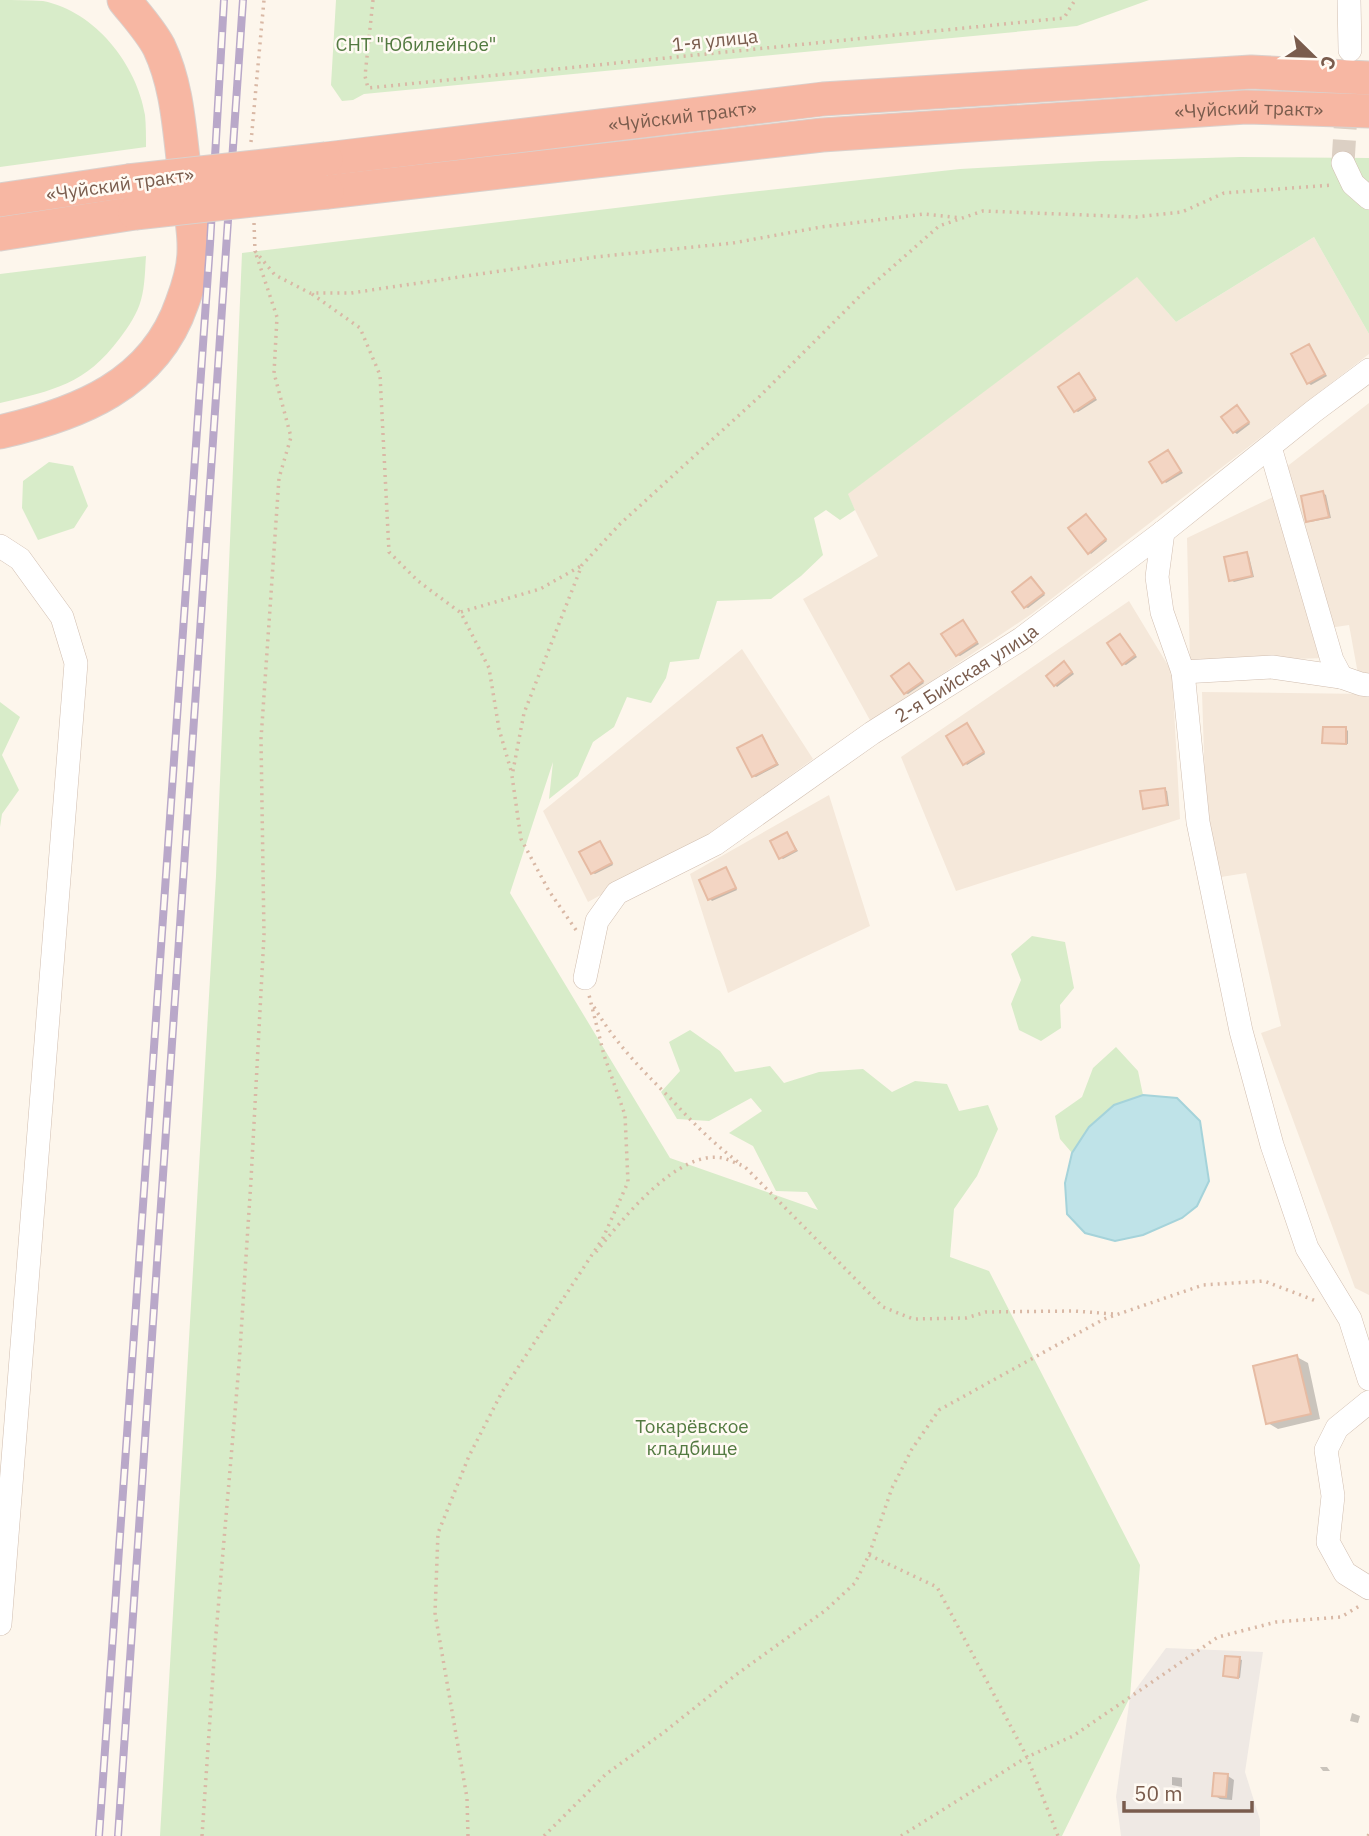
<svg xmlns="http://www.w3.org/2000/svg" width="1369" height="1836" viewBox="0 0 1369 1836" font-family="'IBM Plex Sans',sans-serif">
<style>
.residential{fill:#f5e8da}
.industrial{fill:#efe9e4}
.green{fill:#d8ecc9}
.water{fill:#bfe3e8;stroke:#a5d3da;stroke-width:2}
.shadow{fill:#0003}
.building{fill:#f3d5c3;stroke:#e6bba3;stroke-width:2}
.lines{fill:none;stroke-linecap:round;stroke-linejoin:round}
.minor-tunnel{stroke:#dcd0c4;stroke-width:23;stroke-dasharray:23 11;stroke-linecap:butt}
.minor-casing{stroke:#d1beb0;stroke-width:24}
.highway-casing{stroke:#dad1cd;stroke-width:35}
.path{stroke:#d9b8a5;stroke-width:3.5;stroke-dasharray:2 5;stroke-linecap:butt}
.minor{stroke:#fff;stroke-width:23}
.highway{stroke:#f7b7a3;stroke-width:33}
.rail-casing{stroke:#b9a8c9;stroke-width:8}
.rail{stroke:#fffaf3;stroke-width:5;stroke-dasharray:16;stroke-linecap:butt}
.highway-bridge-casing{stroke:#dad1cd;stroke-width:35;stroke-linecap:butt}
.highway-bridge{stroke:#f7b7a3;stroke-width:33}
.labels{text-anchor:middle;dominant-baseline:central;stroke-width:5;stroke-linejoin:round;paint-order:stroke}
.street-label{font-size:19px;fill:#7a5c4d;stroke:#fffaf3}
.park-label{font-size:19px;fill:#537a41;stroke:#fffaf3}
</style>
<rect width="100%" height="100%" fill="#fdf6ec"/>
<path class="residential" d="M1314 237 1369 334V354L1033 613 871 722 803 599 878 556 847 494 1137 276 1176 322Z
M1369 403V675L1358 674 1349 625 1329 628 1285 468Z
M1275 496 1326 658 1190 662 1187 538Z
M1129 601 1172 672 1180 819 956 891 901 757Z
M742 649 813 759 703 839 588 902 543 811Z
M1202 692 1369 694V1295L1355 1288 1261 1033 1281 1026 1246 873 1221 877 1206 815Z
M829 795 870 926 728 993 690 874Z"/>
<path class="industrial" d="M1166 1648 1263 1652 1245 1772 1260 1820V1836H1121L1116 1797 1130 1697Z"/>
<path class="green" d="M0 0C14 0 29 0 43 1 95 11 137 65 145 115 146 125 146 137 146 147L0 167Z
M336 0H1149L1077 26 364 94 353 100 342 101 331 85Z
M1240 157 1369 158V334L1314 237 1176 322 1137 277 848 494 855 510 840 520 826 510 814 518 823 555 801 576 771 599 717 601 699 659 670 662 666 678 651 703 627 697 614 727 593 742 578 776 549 799 553 762 510 893 670 1158 818 1210 807 1192 776 1191 753 1146 729 1133 762 1111 751 1098 709 1121 677 1119 661 1092 680 1071 669 1042 690 1030 720 1051 735 1072 770 1066 784 1083 819 1072 863 1069 892 1092 915 1081 947 1084 959 1111 988 1105 998 1129 977 1176 954 1209 950 1257 989 1271 1140 1565 1130 1697 1062 1836H160L216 876 242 253 723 195 960 169 1101 161Z
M146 256C145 270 145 286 141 300 137 314 129 326 120 338 85 385 54 390 0 403V274Z
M49 462 73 466 88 506 74 528 38 540 22 508 23 481Z
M0 702 20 717 2 755 19 790 2 814 0 827Z
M1032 936 1065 942 1074 988 1060 1005 1061 1028 1041 1041 1019 1030 1011 1004 1021 980 1011 954Z
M1116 1047 1138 1071 1143 1095C1105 1108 1094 1119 1072 1153L1060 1139 1055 1116 1082 1097 1093 1068Z"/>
<path class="water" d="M1143 1095 1177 1098 1200 1121 1209 1181 1197 1206 1182 1218 1143 1235 1115 1241 1085 1233 1067 1214 1065 1183 1072 1153 1089 1127 1114 1105Z"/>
<path class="shadow" d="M1309 346 1327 376 1311 385 1308 383Z
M1081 377 1097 400 1078 412 1076 411Z
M1239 409 1250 424 1237 434 1234 432Z
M1168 452 1183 473 1166 483 1164 481Z
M1323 493 1326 495 1331 518 1310 522 1308 521Z
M1089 518 1107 541 1091 554 1089 552Z
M1246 554 1249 556 1254 577 1234 582 1231 580Z
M1031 579 1045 595 1028 608 1025 607Z
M963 622 979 644 960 656 957 655Z
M1120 636 1137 657 1126 665 1123 664Z
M909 665 924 683 908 694 905 693Z
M1067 665 1074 674 1057 687 1055 685Z
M969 727 985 754 967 765 965 763Z
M1346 729 1348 731V744L1324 742Z
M762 737 779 765 756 777 753 776Z
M1164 790 1167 791 1169 806 1144 807Z
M787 834 798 851 783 859 780 857Z
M600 843 613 865 595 874 593 873Z
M726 869 737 890 712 901 710 899Z
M1297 1357 1308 1363 1320 1419 1278 1429 1268 1423Z
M1239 1659 1242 1660 1240 1678 1225 1675Z
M1352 1713 1360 1716 1358 1723 1350 1721Z
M1320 1767H1327L1330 1771H1323Z
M1228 1776 1234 1780 1232 1800 1220 1799 1214 1795Z
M1172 1777 1182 1778V1787L1172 1785Z"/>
<path class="building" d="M1309 344 1325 374 1307 384 1291 354Z
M1079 373 1095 398 1074 412 1058 387Z
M1237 405 1249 422 1233 433 1221 417Z
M1168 450 1181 471 1162 483 1149 462Z
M1323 491 1329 517 1306 522 1301 496Z
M1086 514 1106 539 1088 554 1068 528Z
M1247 552 1252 576 1229 581 1224 557Z
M1031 577 1044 593 1024 608 1012 592Z
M963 620 977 642 956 656 941 634Z
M1120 634 1135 655 1122 665 1107 643Z
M1064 661 1072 672 1054 686 1046 676Z
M909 663 923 681 904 694 891 676Z
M967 723 984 752 963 765 946 736Z
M1323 727H1346V744L1322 743Z
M762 735 777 764 752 777 737 748Z
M1165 788 1167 805 1143 809 1140 791Z
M787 832 796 850 779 859 770 841Z
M600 841 612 863 591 874 579 852Z
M726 867 736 888 708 900 699 880Z
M1297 1355 1311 1414 1266 1424 1253 1366Z
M1225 1656 1240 1657 1238 1678 1223 1676Z
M1214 1773 1228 1774 1226 1797 1212 1796Z"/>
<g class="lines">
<path class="minor-tunnel" d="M1343 163 1347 98"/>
<g class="minor-casing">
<g id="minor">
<path d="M1349 0 1350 50"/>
<path d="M1343 163 1353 184 1369 198"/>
<path d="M1270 447 1332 660 1341 677 1361 684 1369 685"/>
<path d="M1163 532 1157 577 1162 612 1183 672 1198 822 1241 1031 1272 1145 1307 1248 1350 1319 1369 1379"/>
<path d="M0 546 20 559 62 617 76 663 0 1624"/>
<path d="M1183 672 1272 667 1341 677"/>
<path id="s1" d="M585 978 597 921 617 893 715 844 872 733 1021 639 1163 532 1314 411 1369 370"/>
<path d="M1369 1402 1337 1428 1326 1450 1333 1496 1328 1542 1345 1573 1369 1588"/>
</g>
</g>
<g class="highway-casing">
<g id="highway">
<path id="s2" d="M326 159 823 99 1251 72 1369 78"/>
<path id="s3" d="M327 192 822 135 1246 107 1369 111"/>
<path d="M0 200 128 181"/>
<path d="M0 234 135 213"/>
<path d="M0 432C78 414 154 385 182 303 188 287 194 269 194 251 195 224 187 194 184 167 179 126 177 85 159 47 150 30 136 15 124 0"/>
</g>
</g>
<path class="path" d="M373 0 365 76 368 88 1064 18 1075 0
M251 142 264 0
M254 223 255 251 275 275 310 293H351L595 257 733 243 821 227 924 214 961 218
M312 294 360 328 380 375 389 552 418 581 461 613 489 668 499 729 512 774
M461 612 540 589 581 566
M576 930 549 891 521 839 512 776 524 713 582 565 620 524 760 396 863 293 939 226 983 211 1136 217 1182 212 1224 193 1333 185
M594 1007C616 1044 641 1069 671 1099 692 1122 713 1143 738 1162
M596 1252C622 1220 677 1149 723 1158 730 1160 737 1164 744 1166L883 1307 913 1319 966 1318 986 1312 1074 1311 1114 1314
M869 1555 937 1587 1027 1757 1058 1836
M202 1836 215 1645 239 1365 251 1180 264 935 261 739 279 478 291 437 274 373 277 317 255 251
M468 1836 467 1798 435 1613 438 1533 469 1456 502 1392 603 1238 628 1182 625 1115 604 1055 589 995
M544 1836 606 1774 663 1733 737 1674 826 1610 855 1583 869 1555 892 1488 912 1449 939 1410 1104 1319 1203 1285 1264 1281 1316 1301
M901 1836 1027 1757 1073 1736 1218 1637 1276 1622 1341 1617 1361 1605
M1368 1836 1369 1834"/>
<use href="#minor" class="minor"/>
<use href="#highway" class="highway"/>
<g class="rail-casing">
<path id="rail" d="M99 1836 210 244 224 0
M118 1836 243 0"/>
</g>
<use href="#rail" class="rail"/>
<g class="highway-bridge-casing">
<path id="highway-bridge" d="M128 181 326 159
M135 213 327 192"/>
</g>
<use href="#highway-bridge" class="highway-bridge"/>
</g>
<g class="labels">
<g class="street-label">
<text transform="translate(715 40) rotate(-6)">1-я улица</text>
<text stroke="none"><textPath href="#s3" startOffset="926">«Чуйский тракт»</textPath></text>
<text stroke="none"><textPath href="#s2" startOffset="359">«Чуйский тракт»</textPath></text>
<text transform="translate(120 184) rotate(-8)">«Чуйский тракт»</text>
<text stroke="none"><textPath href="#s1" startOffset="506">2-я Бийская улица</textPath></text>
</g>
<g class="park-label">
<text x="416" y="44">СНТ "Юбилейное"</text>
<text x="692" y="1426">Токарёвское<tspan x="692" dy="22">кладбище</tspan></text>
</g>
</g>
<g transform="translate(1313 56) rotate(113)" stroke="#fffaf3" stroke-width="5" paint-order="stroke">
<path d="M0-5L12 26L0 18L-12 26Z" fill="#7a5c4d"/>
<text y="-10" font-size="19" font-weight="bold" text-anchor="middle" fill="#7a5c4d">С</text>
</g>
<path d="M1124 1801v10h128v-10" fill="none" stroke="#7a5c4d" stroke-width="3.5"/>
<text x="1134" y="1801" font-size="21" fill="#7a5c4d" stroke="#fffaf3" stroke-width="5" paint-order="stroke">50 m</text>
</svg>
